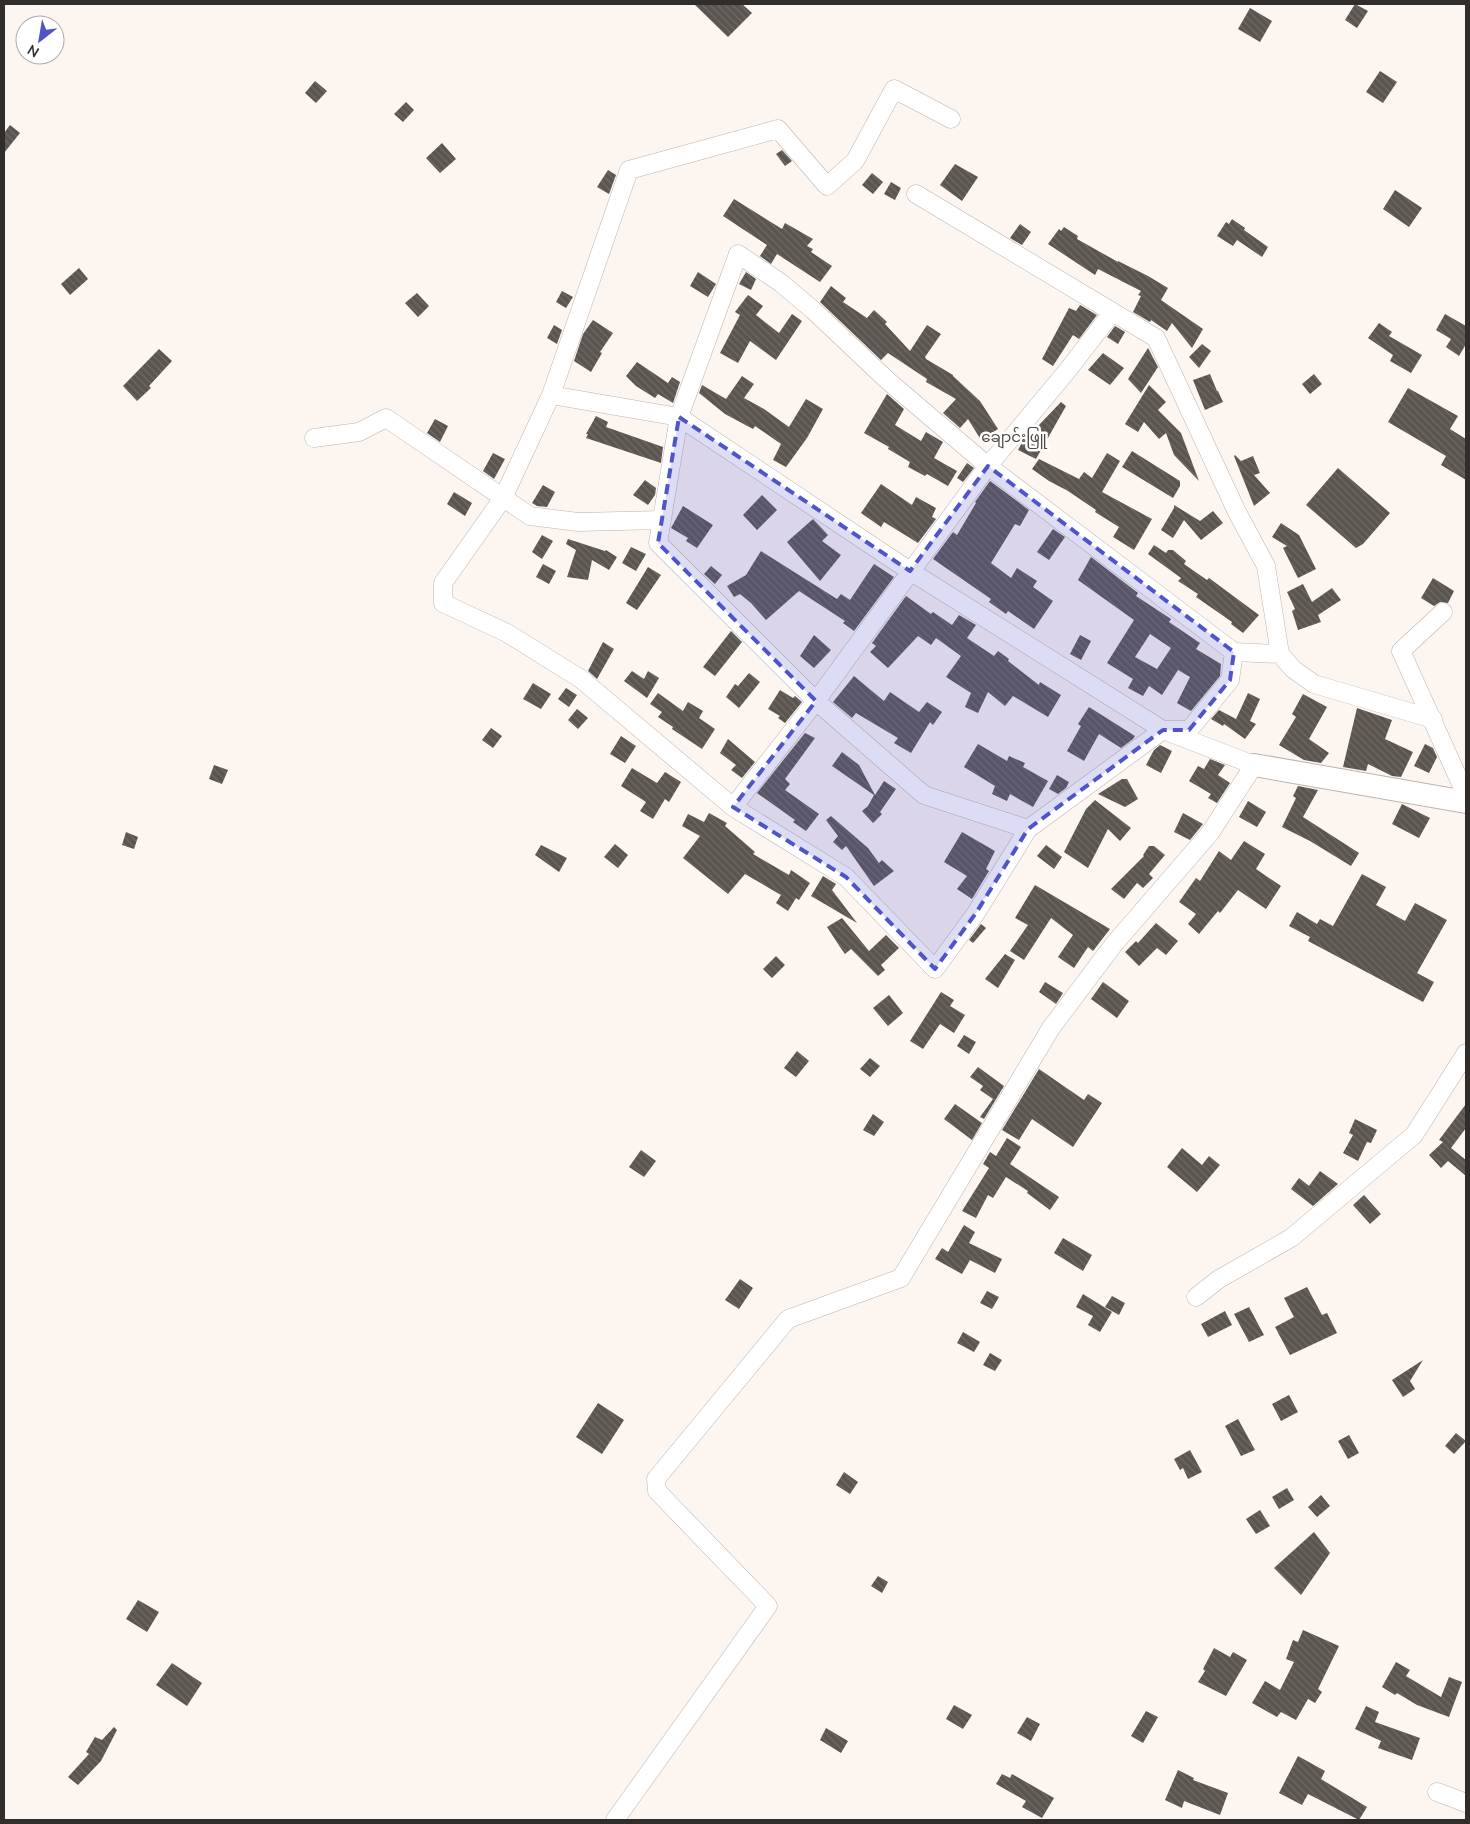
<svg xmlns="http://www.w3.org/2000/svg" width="1470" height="1824" viewBox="0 0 1470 1824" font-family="'Nunito Sans','Noto Sans Myanmar',sans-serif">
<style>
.building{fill:url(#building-back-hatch);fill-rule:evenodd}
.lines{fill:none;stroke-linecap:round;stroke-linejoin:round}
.minor-casing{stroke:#bcb4af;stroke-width:19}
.tertiary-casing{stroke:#bcb4af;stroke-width:24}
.minor{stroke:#fff;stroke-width:18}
.tertiary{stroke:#fff;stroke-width:22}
.marked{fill:#4f54ca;fill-opacity:0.2;stroke:#4f54ca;stroke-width:4;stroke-dasharray:10 6;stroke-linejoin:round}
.labels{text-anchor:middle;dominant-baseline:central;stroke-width:5;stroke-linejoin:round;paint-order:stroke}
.quarter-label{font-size:15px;fill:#504a45;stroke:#fff}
</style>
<defs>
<pattern id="building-back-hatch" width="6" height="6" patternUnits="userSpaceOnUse" patternTransform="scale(1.25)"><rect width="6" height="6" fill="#5b5550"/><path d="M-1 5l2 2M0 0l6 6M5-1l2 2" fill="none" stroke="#6f6a66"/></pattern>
</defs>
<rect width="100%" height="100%" fill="#fdf5f0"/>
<path class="building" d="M694 4H742L752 13 728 37Z
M1355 4 1368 11 1357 28 1345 20Z
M1250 8 1272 21 1260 42 1238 29Z
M1380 71 1397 82 1383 103 1366 92Z
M315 81 327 91 316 103 305 93Z
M406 102 414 110 403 122 394 114Z
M10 125 20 133 4 153V133Z
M442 143 456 159 440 173 426 158Z
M782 150 792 161 785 166 776 154Z
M955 164 978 177 962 201 940 185Z
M608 170 616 175 609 194 597 187Z
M872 173 883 182 873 194 862 185Z
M891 182 901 188 895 200 884 194Z
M1395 190 1422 208 1409 227 1383 209Z
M734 199 782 229 785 223 813 239 807 246 813 249 811 252 832 266 820 282 777 254 771 264 760 256 767 245 723 216Z
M1232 219 1245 228 1244 230 1268 247 1262 257 1237 240 1233 246 1217 236 1226 222 1229 224Z
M1020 224 1031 232 1022 245 1010 238Z
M1064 227 1078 236 1077 239 1118 262V261L1148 276 1168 288 1161 300 1203 329 1192 348 1172 323 1167 331 1151 320 1150 322 1133 312 1141 296 1138 295 1141 291 1098 269 1095 275 1048 244 1059 229 1061 231Z
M79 268 88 279 70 295 61 284Z
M698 272 716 284 708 297 690 286Z
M746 272 756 279 751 290 739 284Z
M831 286 846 298 843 302 867 318 874 310 887 322 885 324 910 351 927 325 941 334 925 357 926 359 953 375V376L980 401 998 429 981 440 968 419 960 428 943 413 956 399 926 382 927 379 888 353 881 360 820 302Z
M562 291 573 297 566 308 556 302Z
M417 293 429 306 418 317 405 303Z
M748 295 763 306 756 315 779 333 792 314 802 321 776 360 750 341 738 363 720 353 740 315 735 312Z
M1080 305 1097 315 1079 339 1073 335 1053 366 1042 359 1069 308 1076 311Z
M1445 314 1466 326V344L1459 356 1446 347 1451 339 1436 330Z
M593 320 613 333 600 352 602 353 591 372 574 361 583 334Z
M1379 323 1392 332 1389 336 1422 355 1411 373 1390 361 1393 355 1368 338Z
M554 325 562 330 557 344 547 338Z
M1115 326 1125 332 1118 344 1107 337Z
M1202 344 1211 351 1199 368 1189 357Z
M1148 348 1158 367 1141 393 1128 379Z
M159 349 172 361 149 386 151 388 137 401 123 386Z
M1103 353 1124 368 1110 385 1088 370Z
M637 362 668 383 672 377 680 382 673 403 658 394 655 398 636 386 626 376Z
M1210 374 1217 391H1218L1223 402 1205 410 1193 380Z
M1314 374 1322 384 1310 394 1302 384Z
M742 376 754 384 744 398 764 409 789 427 806 399 823 409 807 438 786 467 773 460 781 444 755 426 753 429 725 414 699 393 702 385 726 399Z
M1149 385 1166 402 1158 410 1181 433 1199 481 1174 455 1166 433 1159 439 1144 422 1138 432 1125 424Z
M1408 388 1458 416 1450 429 1466 439V480L1441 465 1446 456 1388 422Z
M887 394 904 409 895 425 921 441 926 432 943 442 934 458 957 471 948 486 927 474 925 476 908 467 910 462 888 449 889 447 864 433Z
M1061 402 1066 406 1036 459 1018 450 1024 439 1030 442 1039 425Z
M596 416 608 422 606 427 663 447 661 463 586 438 588 434H586Z
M435 419 448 426 440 442 427 433Z
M1132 451 1180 481V486L1173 498 1122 467Z
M493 453 505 459 494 479 483 471Z
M1107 453 1120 461 1102 492 1152 519 1134 550 1113 537 1119 527 1095 512 1096 510 1068 491 1049 481 1032 469 1039 459 1079 479 1084 472 1092 478Z
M1235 455 1241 461 1253 456 1260 473 1254 475 1270 493 1254 506 1234 456Z
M967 463 974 468 963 482 957 478Z
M1338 468 1390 513 1363 544 1356 548 1306 505Z
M645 480 656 488 655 495 648 505 633 495Z
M990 481 1029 510 1020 526 1015 524 991 563 1011 578 1017 568 1037 581 1033 587 1053 601 1034 629 1008 611 1006 614 989 602 991 599 933 559 953 532 957 535 976 503 975 502Z
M881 484 912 505 916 497 936 508 932 517 936 519 918 543 884 522 881 527 861 513Z
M543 485 555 492 547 507 537 506 532 503Z
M454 492 472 503 465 516 447 504Z
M762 495 777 510 757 530 743 515Z
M1174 505 1200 521 1213 511 1223 523 1201 540 1184 520 1173 538 1161 530 1174 508Z
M683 506 713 525 697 548 686 541 688 538 671 528Z
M813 519 828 535 822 541 841 555 820 581 787 542Z
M1281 523 1299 535 1316 569 1298 578 1283 548 1287 546 1272 537Z
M1053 529 1065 537 1049 560 1037 552Z
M542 535 553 541 542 559 532 552Z
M568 539 605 551 606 550 617 557 609 570 592 560 588 580 567 577 576 550 566 544Z
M1154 545 1166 553 1168 550H1173L1186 561 1184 564 1207 580 1209 578 1259 615 1243 633 1231 624 1232 622 1196 597 1198 594 1178 581 1181 578 1148 554Z
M631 547 646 554 636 571 622 563Z
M761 551 837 599 841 594 850 600 874 564 894 577 854 631 843 623 845 621 799 591 766 620 751 603 740 594 734 597 727 586 746 575Z
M1091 557 1138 593 1136 596 1171 619 1169 622 1200 643 1196 649 1221 664 1220 676 1191 711 1177 703 1190 677 1178 670 1162 695 1149 686 1143 696 1128 688 1133 679 1107 663 1134 620 1078 580ZM1150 634 1171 648 1157 669 1135 657Z
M543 564 556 571 549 584 536 577Z
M711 566 722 575 715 584 704 574Z
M648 567 661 575 637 610 626 603Z
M1433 578 1454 591 1448 603 1440 602 1434 606 1421 598Z
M1303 584 1312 602 1332 588 1341 600 1318 615 1321 622 1298 630 1292 611 1295 609 1287 592Z
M906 596 931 614 933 612 952 625 959 615 976 625 967 638 994 656 998 651 1009 659 1008 661 1039 685 1040 682 1061 695 1048 717 1013 696 1005 706 988 692 978 713 965 707 971 693 946 677 961 656 936 638 931 645 918 636 888 668 870 652 876 646 872 643Z
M731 631 742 642 715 676 703 667Z
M814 635 831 650 814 668 800 656Z
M1080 635 1091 641 1081 660 1070 654Z
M603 642 614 649 597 679 588 671Z
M632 671 644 679 648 671 659 678 647 698 624 681Z
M749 673 760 682 739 708 726 697 735 684 738 686Z
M854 676 884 701 890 692 919 712 927 702 942 712 933 725 930 722 911 753 894 743 898 738 856 713 852 718 833 702Z
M533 683 551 694 541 709 523 699Z
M566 688 577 695 569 707 558 699Z
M780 690 793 698 795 696 802 702 785 723 778 718 780 716 768 709Z
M658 693 683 711 688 702 703 711 699 718 715 729 702 749 672 729 673 727 658 717 662 712 650 704Z
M1248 693 1260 699 1250 721 1256 724 1245 739 1224 724 1223 726 1211 719 1219 710 1236 719Z
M1303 694 1327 707 1309 739 1329 753 1321 763 1304 760 1279 745 1296 717 1292 714Z
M1089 707 1135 736 1133 739 1121 748 1099 734 1084 761 1067 751 1081 726 1078 724Z
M1357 708 1392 720 1385 739 1413 752 1401 777 1392 776 1368 764 1366 771 1343 767Z
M577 709 588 718 578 729 568 720Z
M491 728 502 736 493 748 482 740Z
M805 733 815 738 785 779 790 784 785 790 819 814 806 831 793 822 795 820 757 793Z
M621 736 636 746 625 763 610 754Z
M728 739 755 762 742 778 731 770 736 765 720 753Z
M978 744 1007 761 1009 756 1025 763 1023 767 1048 781 1033 807 1010 794 1007 801 992 794 995 786 964 767Z
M1425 744 1433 748 1437 757 1429 773 1414 766Z
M1160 745 1172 751 1161 773 1146 765 1154 750Z
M842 752 859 765 875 795 884 781 896 789 880 812 882 814 873 823 862 811 868 806 874 795 832 766Z
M1210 759 1225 765 1218 775 1230 783 1217 803 1208 798 1211 794 1189 781 1198 766 1204 769Z
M214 765 228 770 222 784 209 779Z
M632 768 657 783 665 772 681 782 669 802 665 799 653 819 640 811 646 802 621 786Z
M1057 775 1069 782 1066 788 1058 794 1049 789Z
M1122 779H1127L1138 799 1125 807 1098 794Z
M1298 786 1318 790 1303 817 1359 853 1351 866 1310 841 1282 827 1296 798 1293 796Z
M1095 800 1131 828 1120 841 1108 829 1088 868 1064 852 1086 809Z
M1248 801 1266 812 1257 827 1239 817Z
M1402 804 1430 818 1419 838 1392 824Z
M709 813 727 823 725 826 755 852 753 854 789 875 791 870 810 883 799 900 796 898 788 911 776 903 781 895 745 874 728 894 683 858 700 836 682 826 688 814 704 822Z
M1183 813 1203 824 1190 840 1174 832Z
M831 816 868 848 879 863 882 860 894 871 874 886 846 846 842 850 833 842 838 836 826 820Z
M126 832 138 837 134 849 122 845Z
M962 832 995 851 986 869 989 871 972 899 957 889 967 876 944 862Z
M1244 841 1265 854 1256 869 1281 886 1266 909 1238 890 1220 913 1218 911 1199 934 1188 924 1196 914 1179 902 1196 878 1200 881 1219 851 1231 860Z
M615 844 628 855 618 868 604 857Z
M541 845 567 858 559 872 535 855Z
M1046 845 1062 857 1054 869 1037 856Z
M1149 846H1154L1165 855 1149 874 1153 878 1143 888 1137 883 1124 899 1111 889 1144 856 1143 855Z
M1362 874 1386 887 1376 905 1405 921 1415 903 1447 920 1417 973 1434 982 1423 1002 1308 941 1310 937 1289 926 1297 912 1317 924 1320 919 1333 926Z
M823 876 836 884 832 890 857 923 811 896Z
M1035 885 1110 929 1093 951 1088 947 1074 968 1058 957 1073 935 1051 918 1024 960 1010 951 1028 925 1015 918Z
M842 918 869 951 886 935 899 948 881 965 885 970 878 976 851 949 845 954 840 947 827 927Z
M1156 923 1178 941 1166 955 1157 948 1139 966 1125 952 1136 941 1138 943Z
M981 924 986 928 973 943 969 940Z
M1005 954 1015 960 998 988 985 979Z
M776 956 785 965 772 978 763 969Z
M1045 982 1063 993 1056 1004 1039 992Z
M1103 982 1129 1001 1117 1018 1091 999Z
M941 992 954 1000 950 1006 965 1015 954 1033 940 1024 923 1049 910 1041Z
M889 995 903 1013 888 1026 873 1008Z
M964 1035 976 1042 969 1054 957 1046Z
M797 1051 809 1061 796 1077 784 1068Z
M870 1058 880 1066 870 1077 860 1069Z
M978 1067 1004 1086 984 1119 980 1117 993 1099 980 1090 983 1086 970 1077Z
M1039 1069 1084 1100 1088 1094 1102 1103 1073 1147 1032 1119 1019 1140 1002 1130Z
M955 1104 982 1123 972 1140 944 1119Z
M1466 1104V1128L1451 1148 1466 1160V1176L1448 1161 1441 1168 1429 1155 1443 1142 1439 1140Z
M873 1114 884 1122 874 1136 863 1130Z
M1355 1119 1377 1130 1371 1143 1367 1142 1358 1161 1343 1153 1353 1135 1349 1133Z
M1007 1138 1021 1147 1010 1164 1059 1197 1050 1210 1027 1193 1028 1191 1006 1177 993 1198 988 1195 976 1218 962 1211 989 1168 983 1164 990 1152 996 1156Z
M1182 1148 1202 1165 1209 1156 1220 1165 1197 1192 1167 1167Z
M641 1150 656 1161 644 1177 629 1167Z
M1320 1171 1338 1184 1313 1206 1291 1189 1299 1178 1309 1186Z
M1364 1195 1381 1214 1370 1224 1353 1205Z
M964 1225 975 1232 969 1243 1002 1259 995 1273 970 1260 962 1274 935 1259 942 1248 948 1252Z
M1063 1238 1092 1255 1083 1271 1054 1253Z
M740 1279 753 1288 739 1309 725 1300Z
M1307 1287 1322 1315 1327 1313 1337 1333 1290 1355 1275 1327 1294 1317 1284 1298Z
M987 1291 999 1297 992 1309 980 1303Z
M1083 1294 1112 1312 1100 1332 1088 1325 1093 1316 1076 1307Z
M1112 1296 1125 1303 1119 1315 1105 1307Z
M1249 1307 1264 1335 1249 1342 1234 1314Z
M1225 1311 1232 1325 1208 1337 1201 1324Z
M963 1332 980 1342 974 1352 957 1343Z
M990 1353 1002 1360 995 1371 983 1365Z
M1423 1360 1410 1381 1415 1389 1403 1397 1392 1380Z
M1289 1395 1298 1412 1281 1421 1272 1404Z
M598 1403 624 1420 602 1454 576 1437Z
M1238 1419 1255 1450 1241 1456 1225 1426Z
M1456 1433 1466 1441 1454 1454 1445 1446Z
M1349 1435 1359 1453 1348 1459 1338 1441Z
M1190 1450 1202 1472 1188 1479 1183 1468 1180 1470 1174 1459Z
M844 1472 858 1482 850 1494 836 1485Z
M1287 1488 1294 1500 1279 1509 1272 1497Z
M1321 1495 1330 1506 1317 1517 1308 1507Z
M1260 1510 1270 1526 1256 1534 1246 1519Z
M1314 1532 1330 1553 1301 1595 1274 1568Z
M878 1576 888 1582 882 1593 871 1586Z
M138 1600 159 1612 147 1632 126 1619Z
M1303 1630 1339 1646 1318 1689 1322 1692 1315 1703 1308 1699 1296 1720 1281 1712 1277 1717 1252 1703 1265 1681 1280 1690 1294 1662 1286 1659 1293 1640 1298 1642Z
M1214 1648 1230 1657 1233 1652 1247 1660 1226 1696 1198 1682 1205 1671 1203 1669Z
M1396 1662 1410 1670 1406 1676 1441 1697 1449 1677 1462 1682 1449 1717 1417 1705 1397 1693 1395 1695 1382 1687Z
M172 1663 202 1683 187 1706 156 1685Z
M954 1705 972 1715 963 1729 946 1719Z
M1366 1706 1379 1712 1375 1722 1420 1738 1412 1760 1378 1748 1381 1741 1355 1729Z
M1146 1711 1158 1717 1143 1743 1131 1736Z
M1027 1717 1040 1724 1031 1741 1017 1733Z
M114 1727 117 1730 101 1761 78 1785 68 1777 89 1754 86 1752 95 1737 102 1740Z
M826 1728 848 1741 841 1753 820 1740Z
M1298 1756 1325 1771 1321 1779 1367 1807 1359 1820 1308 1794 1302 1805 1279 1793Z
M1178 1770 1194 1778 1193 1780 1228 1793 1220 1815 1184 1801 1182 1808 1165 1800Z
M1002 1774 1010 1778 1012 1774 1054 1798 1042 1818 1022 1807 1026 1801 996 1784Z"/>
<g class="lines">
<g class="minor-casing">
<path id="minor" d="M951 119 894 89 855 161 827 186 778 129 629 170 551 395 503 498 443 583V603L507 633 581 679 733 807 846 877 935 969 976 913 1028 829
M916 194 1156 338 1237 512 1266 566 1280 654 1293 669 1314 684 1433 719
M551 395 679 417 910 571 1163 730 1254 765 1210 833 1114 944 1051 1028 901 1278 788 1319 656 1479 657 1491 768 1606 615 1820
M314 438 359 432 386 418 530 516 578 522 662 520
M1443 612 1401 651 1466 795
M1234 652 1230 680 1189 730H1163L1028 829 924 795 816 701 658 543 679 417 738 254 781 283 813 310 887 380 988 466 1234 652 1280 654
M733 807 816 701 988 466 1067 371 1112 313
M1196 1297 1219 1279 1291 1238 1414 1135 1466 1053
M1437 1792 1466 1803"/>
</g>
<g class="tertiary-casing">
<path id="tertiary" d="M1254 765 1466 802"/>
</g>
<use href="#minor" class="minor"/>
<use href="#tertiary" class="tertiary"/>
</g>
<path class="marked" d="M679 417 910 571 988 466 1234 652 1230 680 1189 730H1163L1028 829 976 913 935 969 846 877 733 807 816 701 658 543Z"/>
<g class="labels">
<g class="quarter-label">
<text x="1014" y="437">ချောင်းဖြူ</text>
</g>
</g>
<rect width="1470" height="1824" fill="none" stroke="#302d2b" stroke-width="10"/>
<g transform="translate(40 40) rotate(211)"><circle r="24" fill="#ffffff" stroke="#acabaa"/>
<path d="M0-4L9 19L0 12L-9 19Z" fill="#4f54ca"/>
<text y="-8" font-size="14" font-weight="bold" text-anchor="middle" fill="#302d2b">N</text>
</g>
</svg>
